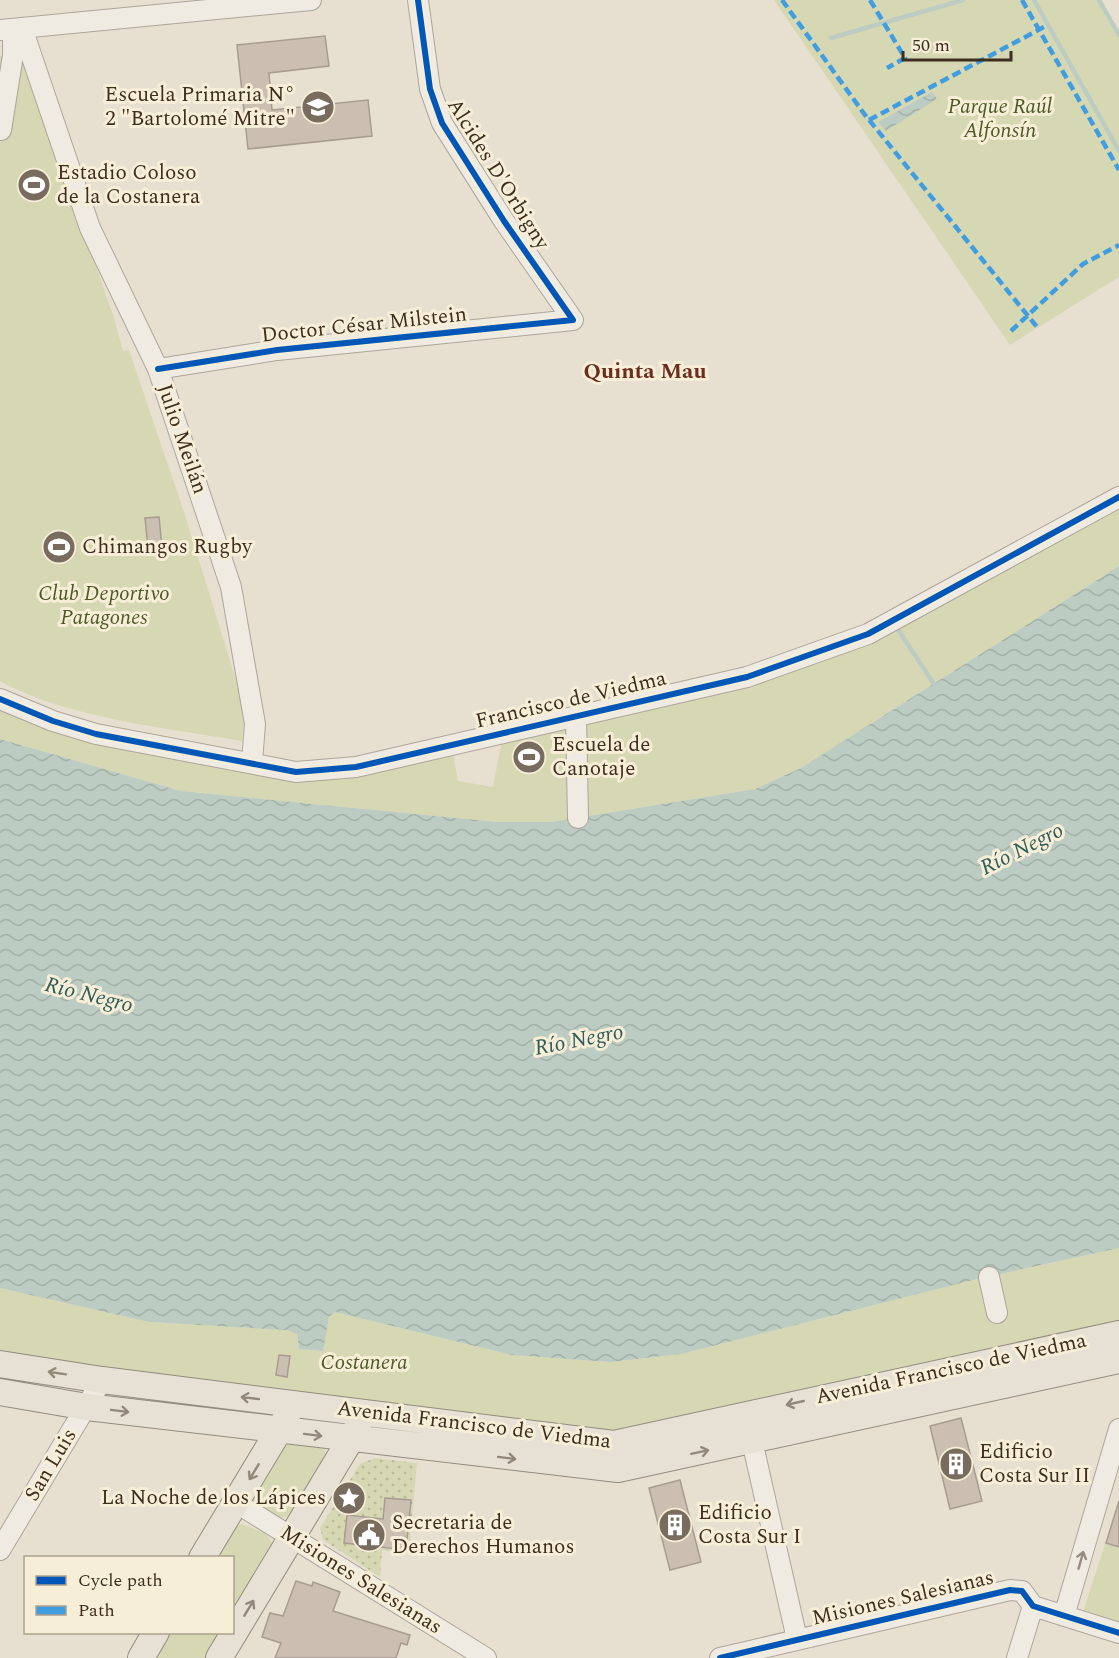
<svg xmlns="http://www.w3.org/2000/svg" width="1119" height="1658" viewBox="0 0 1119 1658" font-family="Spectral,serif">
<style>
.grass{fill:url(#grass-dots)}
.park{fill:#d6d7b3}
.water{fill:url(#water-waves)}
.lines{fill:none;stroke-linecap:round;stroke-linejoin:round}
.stream{stroke:#bcccc2;stroke-width:4.5}
.building{fill:#cbbfb2;stroke:#a89c90;stroke-width:1.5}
.minor-casing{stroke:#ada599;stroke-width:22}
.major-casing{stroke:#928b80;stroke-width:28}
.minor{stroke:#efebe3;stroke-width:20}
.major{stroke:#e6e1d4;stroke-width:26}
.quiet{stroke:#3f9de0;stroke-width:4.5;stroke-dasharray:9 4.5;stroke-linecap:butt}
.cycleway-casing{stroke:#f7eed8;stroke-width:10}
.cycleway{stroke:#0057b8;stroke-width:6}
.oneway{stroke:#92887a}
.oneway2{stroke:#968c82}
.labels{text-anchor:middle;dominant-baseline:central;stroke-width:6;stroke-linejoin:round;paint-order:stroke}
.poi-label{font-size:21px;fill:#3d2e20;stroke:#f7eed8;text-anchor:start}
.park-label{font-size:21px;font-style:italic;fill:#4d5a26;stroke:#f7eed8}
.street-label{font-size:21px;fill:#3d2e20;stroke:#f7eed8}
.neighbourhood-label{font-size:22px;font-weight:bold;fill:#6b2e1e;stroke:#f7eed8}
.water-label{font-size:22px;font-style:italic;fill:#2f5d5a;stroke:#f7eed8}
</style>
<defs>
<pattern id="grass-dots" width="8" height="8" patternUnits="userSpaceOnUse" patternTransform="scale(1.5)"><rect width="8" height="8" fill="#d6d7b3"/><path d="M2 2h.1M6 6h.1" fill="none" stroke="#b9b99a" stroke-width="1.8" stroke-linecap="round"/></pattern>
<pattern id="water-waves" width="16" height="10" patternUnits="userSpaceOnUse" patternTransform="scale(1.5)"><rect width="16" height="10" fill="#bcccc2"/><path d="M0 5q4-4 8 0t8 0" fill="none" stroke="#a2b0a6"/></pattern>
</defs>
<rect width="100%" height="100%" fill="#e7e0d1"/>
<path class="grass" d="M375 1458 417 1463 409 1553 382 1550 380 1577 323 1540 320 1528 360 1464Z"/>
<path class="park" d="M774 0H1099L1119 35V277L1010 345Z
M23 54 113 315 123 351 129 350 184 512 245 709 242 741C166 728 67 718 0 681V56Z
M1119 505V566L801 768 755 789 551 822H498L181 791 0 739V708L300 781 453 753 458 781 493 787 502 740 749 684Z
M1119 1248V1328L613 1438 0 1358V1288L149 1322 287 1330 297 1334 299 1349 322 1351 329 1317 335 1312 512 1355 611 1362 681 1354 973 1280Z
M290 1441 319 1445 324 1448 326 1458 291 1515 280 1519 253 1499 281 1449Z
M1119 1501V1622L1083 1612Z
M242 1524 266 1534 273 1544 271 1551 233 1614 232 1558H216L234 1528Z
M170 1633H221L205 1658H155Z"/>
<path class="water" d="M932 92 937 99 886 131 878 122Z
M1119 566V1248L973 1280 681 1354 611 1362 512 1355 335 1312 329 1317 323 1351 299 1349 297 1334 286 1330 149 1322 0 1288V739L181 791 498 822H551L755 789 801 768Z"/>
<g class="lines">
<path class="stream" d="M1034 0 1119 151
M1099 0 1119 35
M831 38 963 0
M899 631 934 684"/>
</g>
<path class="building" d="M325 36 329 66 269 73 272 110 368 100 372 136 248 149 237 45Z
M159 517 162 547 148 548 145 518Z
M279 1355 290 1356 287 1377 276 1375Z
M961 1418 982 1501 950 1509 930 1426Z
M680 1480 701 1562 670 1570 649 1488Z
M385 1498 411 1500 406 1550 344 1543 347 1515 383 1519Z
M1119 1501V1547L1106 1543Z
M296 1581 312 1586 313 1582 340 1592 333 1611 410 1635 407 1645 401 1643 396 1658H275L281 1643 262 1637 270 1613 283 1616Z"/>
<g class="lines">
<g class="minor-casing">
<path id="minor" d="M22 28 90 228 158 369 231 587 255 724 252 762
M0 30 311 0
M1 130 13 55V29
M158 369 277 350 573 320 504 221 442 123 430 89 418 0
M0 699 53 721 96 734 296 772 356 767 747 677 868 634 1119 497
M576 716 578 818
M989 1277 997 1313
M749 1428 797 1639
M235 1502 486 1658
M0 1550 102 1380
M1064 1616 1119 1429
M720 1658 1010 1590 1022 1591 1033 1606 1119 1633
M1017 1658 1033 1606"/>
</g>
<g class="major-casing">
<path id="major" d="M0 1364 102 1380 614 1444 1119 1334
M0 1392 87 1407 618 1469 1119 1360
M202 1558 287 1417
M141 1658 156 1632
M219 1658 358 1427"/>
</g>
<use href="#minor" class="minor"/>
<use href="#major" class="major"/>
<path class="quiet" d="M782 0 865 115 1037 327
M870 0 905 58 887 68
M1022 0 1119 170
M869 120 1044 27
M1011 331 1083 264 1119 245"/>
<g class="cycleway-casing">
<path id="cycleway" d="M158 369 277 350 573 320 504 221 442 123 430 89 418 0
M0 699 53 721 96 734 296 772 356 767 747 677 868 634 1119 497
M720 1658 1010 1590 1022 1591 1033 1606 1119 1633"/>
</g>
<use href="#cycleway" class="cycleway"/>
</g>
<defs><path id="oneway-shaft" d="M-6 0H5M1.5-3L5.5 0L1.5 3" fill="none" stroke-width="1.6" stroke-linecap="round" stroke-linejoin="round" transform="scale(1.5)"/></defs>
<g class="oneway">
<use href="#oneway-shaft" transform="translate(57 1373) rotate(-171)"/>
<use href="#oneway-shaft" transform="translate(250 1398) rotate(-173)"/>
<use href="#oneway-shaft" transform="translate(795 1403) rotate(167)"/>
<use href="#oneway-shaft" transform="translate(120 1411) rotate(7)"/>
<use href="#oneway-shaft" transform="translate(313 1435) rotate(7)"/>
<use href="#oneway-shaft" transform="translate(700 1452) rotate(-12)"/>
<use href="#oneway-shaft" transform="translate(507 1458) rotate(7)"/>
<use href="#oneway-shaft" transform="translate(254 1472) rotate(121)"/>
<use href="#oneway-shaft" transform="translate(249 1608) rotate(-59)"/>
</g>
<use class="oneway2" href="#oneway-shaft" transform="translate(1081 1560) rotate(-74)"/>
<defs>
<g id="school-disc" transform="scale(1.725)"><circle r="9.5" fill="#786c5e" stroke="#f7eed8"/><path d="M0-5L7-2L0 1L-7-2ZM-4 1L0 2.5L4 1V4Q0 6-4 4Z" fill="#fff"/></g>
<g id="stadium-disc" transform="scale(1.725)"><circle r="9.5" fill="#786c5e" stroke="#f7eed8"/><path d="M0-5a6.5 5 0 1 0 0 10a6.5 5 0 1 0 0-10ZM-3.5-1.8h7v3.6h-7Z" fill="#fff"/></g>
<g id="building-disc" transform="scale(1.725)"><circle r="9.5" fill="#786c5e" stroke="#f7eed8"/><path d="M-4-6H4V6H1V3H-1V6H-4ZM-2.5-4.3h1.7v1.8h-1.7ZM.8-4.3h1.7v1.8H.8ZM-2.5-1h1.7V.8h-1.7ZM.8-1h1.7V.8H.8Z" fill="#fff"/></g>
<g id="sight-disc" transform="scale(1.725)"><circle r="9.5" fill="#786c5e" stroke="#f7eed8"/><path d="M0-6L1.8-2.2L6-1.7L2.9 1.2L3.7 5.4L0 3.3L-3.7 5.4L-2.9 1.2L-6-1.7L-1.8-2.2Z" fill="#fff"/></g>
<g id="civic-disc" transform="scale(1.725)"><circle r="9.5" fill="#786c5e" stroke="#f7eed8"/><path d="M-.6-6.5H3V-4.5H.6V-3L4-1V1h2V6H-6V1h2V-1L-.6-3ZM-1.2 2.5V6h2.4V2.5Z" fill="#fff"/></g>
</defs>
<g fill-rule="evenodd">
<use href="#school-disc" x="318" y="107"/>
<use href="#stadium-disc" x="34" y="185"/>
<use href="#stadium-disc" x="59" y="547"/>
<use href="#stadium-disc" x="529" y="757"/>
<use href="#building-disc" x="956" y="1464"/>
<use href="#sight-disc" x="349" y="1498"/>
<use href="#building-disc" x="675" y="1525"/>
<use href="#civic-disc" x="369" y="1535"/>
</g>
<g class="labels">
<g class="poi-label">
<text x="295" y="95" text-anchor="end">Escuela Primaria N°<tspan x="295" dy="24">2 "Bartolomé Mitre"</tspan></text>
<text x="57" y="173">Estadio Coloso<tspan x="57" dy="24">de la Costanera</tspan></text>
<text x="82" y="547">Chimangos Rugby</text>
<text x="552" y="745">Escuela de<tspan x="552" dy="24">Canotaje</tspan></text>
<text x="979" y="1452">Edificio<tspan x="979" dy="24">Costa Sur II</tspan></text>
<text x="326" y="1498" text-anchor="end">La Noche de los Lápices</text>
<text x="698" y="1513">Edificio<tspan x="698" dy="24">Costa Sur I</tspan></text>
<text x="392" y="1523">Secretaria de<tspan x="392" dy="24">Derechos Humanos</tspan></text>
</g>
<g class="park-label">
<text x="1000" y="107">Parque Raúl<tspan x="1000" dy="24">Alfonsín</tspan></text>
<text x="104" y="594">Club Deportivo<tspan x="104" dy="24">Patagones</tspan></text>
<text x="364" y="1363">Costanera</text>
</g>
<g class="street-label">
<text transform="translate(498 174) rotate(58)">Alcides D'Orbigny</text>
<text transform="translate(364 325) rotate(-6)">Doctor César Milstein</text>
<text transform="translate(182 439) rotate(71)">Julio Meilán</text>
<text transform="translate(571 700) rotate(-13)">Francisco de Viedma</text>
<text transform="translate(951 1369) rotate(-12)">Avenida Francisco de Viedma</text>
<text transform="translate(474 1425) rotate(7)">Avenida Francisco de Viedma</text>
<text transform="translate(51 1465) rotate(-59)">San Luis</text>
<text transform="translate(361 1580) rotate(32)">Misiones Salesianas</text>
<text transform="translate(903 1598) rotate(-13)">Misiones Salesianas</text>
</g>
<g class="neighbourhood-label">
<text x="645" y="371">Quinta Mau</text>
</g>
<g class="water-label">
<text transform="translate(1022 849) rotate(-27)">Río Negro</text>
<text transform="translate(89 995) rotate(14)">Río Negro</text>
<text transform="translate(579 1040) rotate(-11)">Río Negro</text>
</g>
</g>
<rect x="24" y="1556" width="210" height="78" fill="#f7eed8" stroke="#ada18e" stroke-width="1.5"/>
<rect x="36" y="1576" width="30" height="9" fill="#0057b8" stroke="#ada18e" stroke-width="1.5"/>
<text x="78" y="1586" font-size="18" fill="#3d2e20">Cycle path</text>
<rect x="36" y="1606" width="30" height="9" fill="#3f9de0" stroke="#ada18e" stroke-width="1.5"/>
<text x="78" y="1616" font-size="18" fill="#3d2e20">Path</text>
<path d="M903 51v9h108v-9" fill="none" stroke="#3d2e20" stroke-width="3"/>
<text x="912" y="51" font-size="18" fill="#3d2e20" stroke="#f7eed8" stroke-width="4.5" paint-order="stroke">50 m</text>
</svg>
